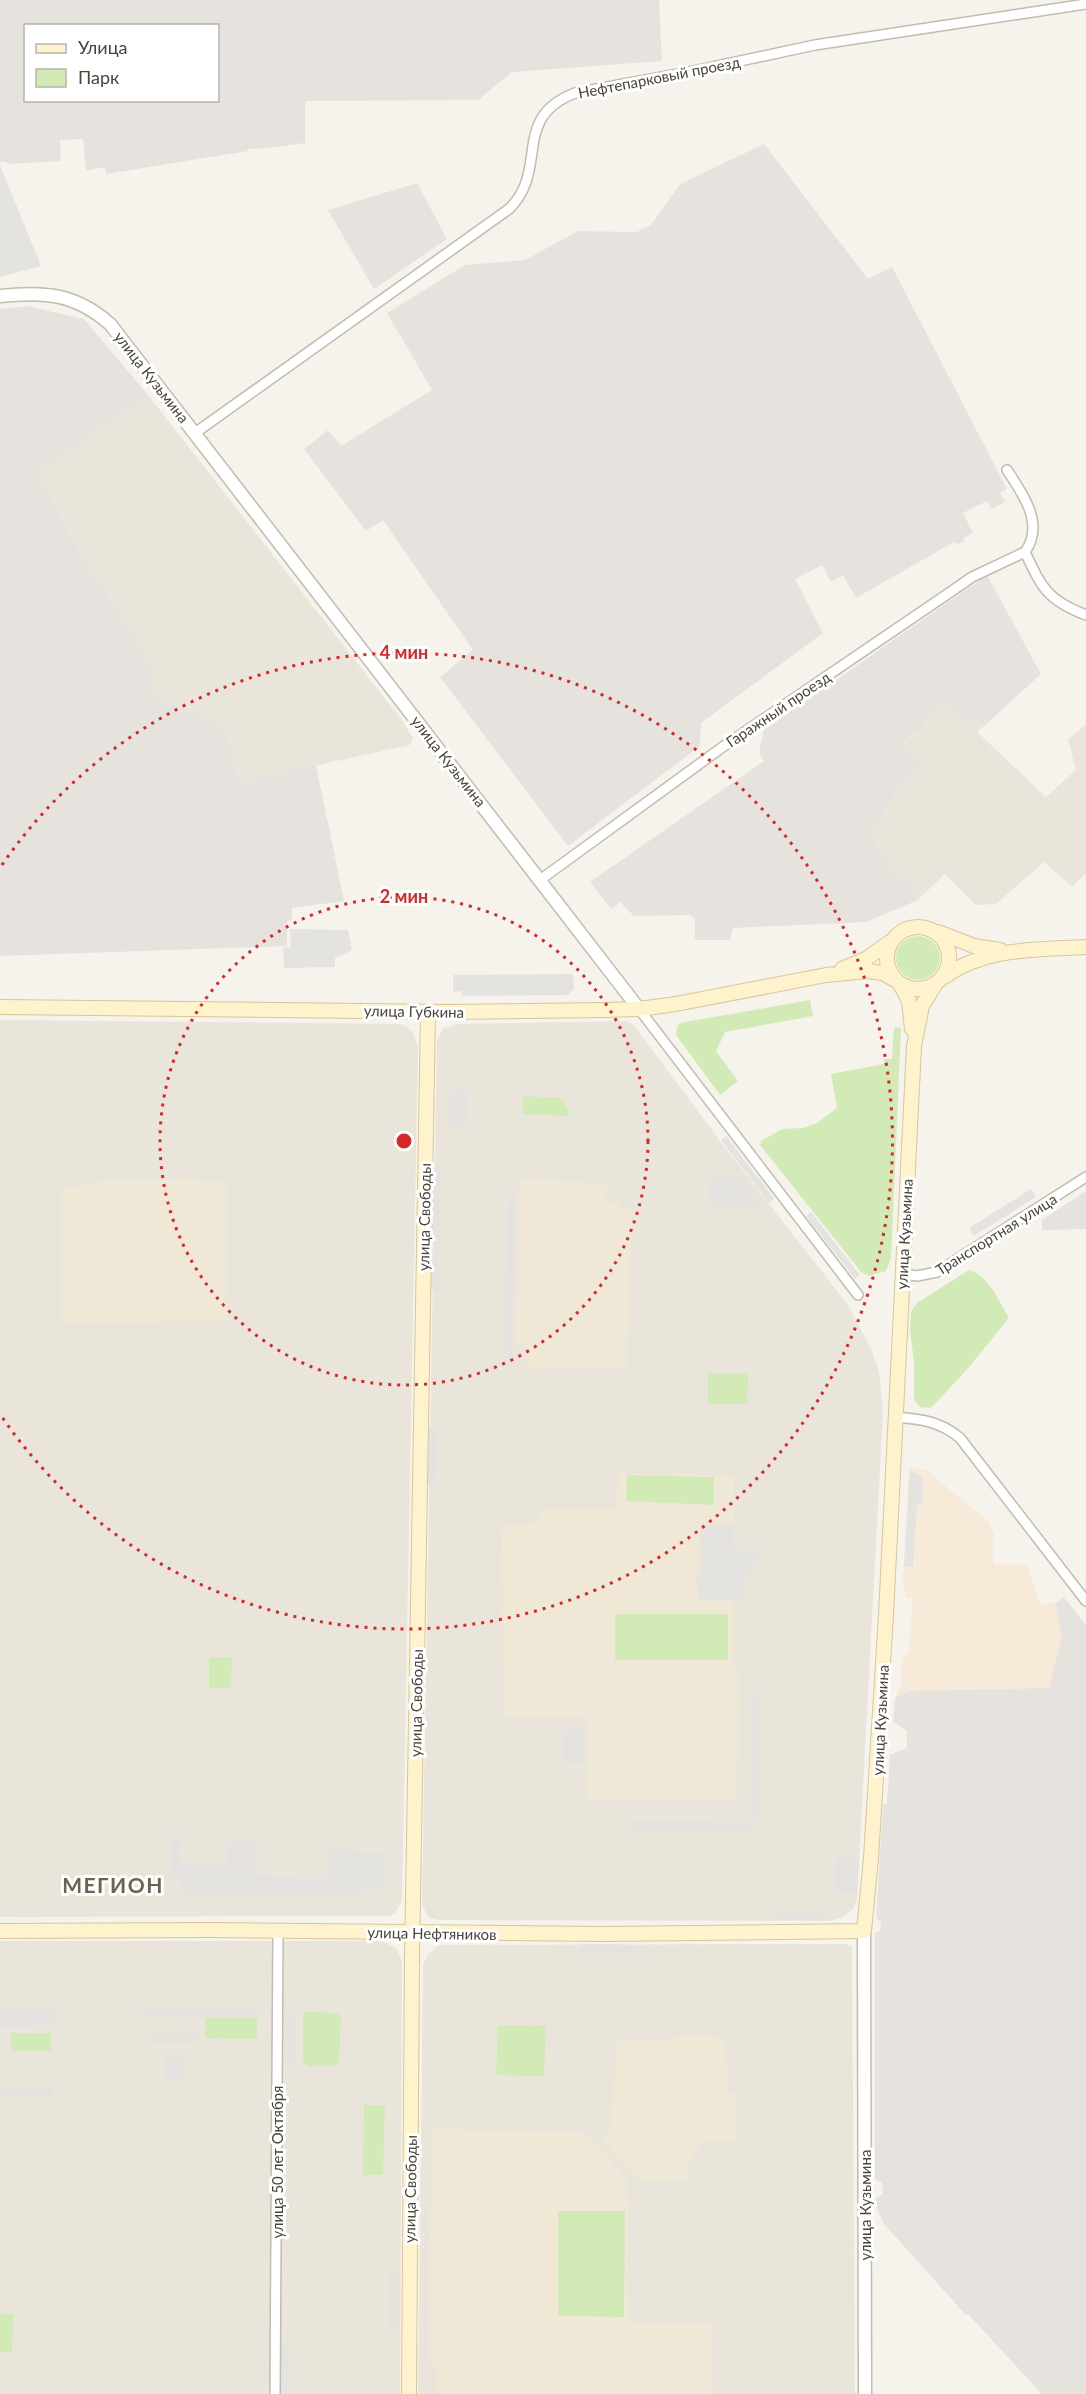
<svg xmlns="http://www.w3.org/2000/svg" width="1086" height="2394" viewBox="0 0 1086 2394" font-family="Lato,sans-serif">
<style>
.residential{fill:#eae5da}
.commercial{fill:#f7ead8}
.industrial{fill:#e6e2dd;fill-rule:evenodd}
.education{fill:#efe8d6}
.green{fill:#d2eab5}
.parking{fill:#e5e3e0}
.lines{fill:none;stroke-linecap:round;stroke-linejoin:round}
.minor-casing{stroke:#c2bbae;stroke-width:12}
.tertiary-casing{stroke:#c2bbae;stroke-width:15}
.secondary-casing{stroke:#d6c79b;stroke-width:16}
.minor{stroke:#fff;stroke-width:9}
.tertiary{stroke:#fff;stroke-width:12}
.secondary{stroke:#fff3cd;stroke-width:14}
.ring{fill:none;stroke:#d62828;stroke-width:3;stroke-dasharray:3 6}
.labels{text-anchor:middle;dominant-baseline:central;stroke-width:6;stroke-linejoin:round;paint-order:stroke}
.street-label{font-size:15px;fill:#4b4439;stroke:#fff}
.district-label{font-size:21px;font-weight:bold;letter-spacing:1.5px;fill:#6e6250;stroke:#fff}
.centre{fill:#d62828;stroke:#fff;stroke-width:3}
.ring-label{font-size:18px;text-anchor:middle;font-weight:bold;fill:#d62828;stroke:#fff;stroke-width:6;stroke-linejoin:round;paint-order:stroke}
</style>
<rect width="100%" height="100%" fill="#f6f3ec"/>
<path class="residential" d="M148 395 401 719 413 738 410 745 240 782 222 727 151 693 82 556 37 473Z
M946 698 967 723 985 725 977 732 1046 797 1076 770 1068 739 1086 725V873L1072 887 1044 862 996 904 976 905 945 874 918 900 909 877 898 880 869 832 884 817V809L903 784 922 766 902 744 923 727 926 715Z
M0 1020 399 1024 407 1027 413 1033 418 1046 402 1901 395 1913 389 1916 0 1917Z
M625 1021 631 1023 636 1028 720 1141 848 1305 871 1349 879 1371 883 1412 857 1899 853 1909 841 1918 830 1921 438 1920 429 1918 422 1905 437 1040 443 1029 458 1024Z
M0 1941H383L397 1949 402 1962 400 2394H0Z
M847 1944 852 1947 855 2394H418L423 1965 428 1954 439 1945Z"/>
<path class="commercial" d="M909 1468 925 1469 988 1521 994 1533 993 1564 1026 1565 1039 1600V1604L1055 1603 1062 1637 1049 1688 908 1691 895 1698 901 1685 902 1659 909 1652 913 1598 906 1597 903 1581Z"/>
<path class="industrial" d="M0 0H659L662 61 512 72 478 100 305 101V143L269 148 248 149V151L106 174 105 167 86 171 83 139 60 140 61 161 8 164 7 162H0ZM26 26H218V100H26Z
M764 144 868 279 892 267 1007 489 1000 493 1005 502 992 509 987 501 963 513 973 533 963 538 964 541 958 544 954 542 856 598 843 575 831 582 822 565 795 579 823 633 701 723 700 746 568 846 440 677 473 650 383 520 366 531 304 449 328 430 341 446 432 390 387 313 465 265 525 260 578 231 637 232 651 225 680 184Z
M417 183 447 239 374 289 328 210Z
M27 306 84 319 148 395 37 473 82 556 152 667 151 693 223 727 240 782 316 765 344 901 292 908V920L287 921V946L0 956V309Z
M987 575 1041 674 985 725 967 723 945 699 926 715 927 717 923 727 902 743 922 766 903 784 884 809V816L869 832 898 879 909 877 918 900 866 922 733 928 730 940H695V918L689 915 634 916 620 902 611 909 590 882 764 761 759 753 764 730Z
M1086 1191V1229L1042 1230V1220Z
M1064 1597 1086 1625V2394H1042L968 2314 966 2315 884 2224 876 2207V2198L883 2194 882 2183 875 2179V1933L880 1931 881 1922 876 1918 883 1804H887L890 1755 907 1748V1731L893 1722 895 1698 908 1691 1049 1688 1062 1637 1055 1603Z"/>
<path class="education" d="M193 1179 200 1182H226L227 1321 62 1323V1189H74L79 1185 104 1181Z
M519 1179 607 1183 606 1202 620 1203V1208L632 1209 626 1368 527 1369V1344L515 1343Z
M618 1473 734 1476V1524H700V1569L696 1578 698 1601H733L734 1661 739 1673 737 1800 586 1798 587 1717 503 1716 502 1526H525L535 1521 543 1510 617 1509Z
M680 2035 717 2037 726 2043 727 2093 737 2094V2142H704L687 2162 688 2179 636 2180V2176L602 2139 611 2132 610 2102H614L615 2041 669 2042Z
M433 2129 585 2133 627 2179 628 2324 712 2325 711 2394H437V2366L429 2364 431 2131Z"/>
<path class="green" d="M896 958a22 22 0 1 1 44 0a22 22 0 1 1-44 0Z
M810 1000 813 1016 725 1032 716 1051 738 1081 720 1095 676 1035 677 1027 680 1023Z
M894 1027 901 1028 891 1258 886 1271 869 1276 861 1272 760 1145 761 1141 782 1129 803 1128 817 1123 837 1108 831 1074 884 1064V1059H892Z
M523 1096 561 1098 569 1110V1116L523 1114Z
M969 1270C989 1276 998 1299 1008 1316V1319L970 1366 934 1405 930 1408 920 1407 914 1400V1362L910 1330 911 1311 917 1303Z
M708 1373 748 1374 747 1404H708Z
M627 1475 714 1477V1505L626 1501Z
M615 1614H728V1660H615Z
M209 1657 232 1658 231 1688H209Z
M303 2012 336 2013 341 2017 339 2062 335 2066H308L303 2062Z
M205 2018H257V2039L205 2038Z
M498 2025 546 2026 544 2076 496 2075Z
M11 2033H51V2051H11Z
M364 2105H385L383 2175H363Z
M558 2211H625L624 2317 558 2316Z
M0 2314H13L12 2352H0Z"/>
<path class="parking" d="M0 165 41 266 0 277Z
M290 929 348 930 352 950 335 958V967L284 968 283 948 291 947Z
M573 974 574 989 568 995 462 996 461 991 453 992V975Z
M450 1091H468L467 1126 449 1125Z
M726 1136 774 1198 769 1203 721 1140Z
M433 1168 441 1169 438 1291 430 1290Z
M710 1178 743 1179 764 1209 708 1206Z
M1031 1189 1036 1197 974 1236 969 1228Z
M508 1196H516L512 1365 504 1364Z
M811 1212 860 1275 855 1279 806 1216Z
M428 1428H437L436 1485H426Z
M910 1470 923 1478 922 1505H917L913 1567H904Z
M700 1525H733V1550H761L760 1559 744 1578 743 1600H699L697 1578 701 1569Z
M751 1692H759V1820H751Z
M563 1730H584V1764H562Z
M631 1820 751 1821V1831L631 1830Z
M171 1834 181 1835 180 1863 227 1864 228 1842 255 1843V1875L326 1878 328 1850 386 1853 385 1890 370 1889 353 1897 181 1894V1878H170Z
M836 1856 859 1857 857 1893 834 1892Z
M821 1910 822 1920H778V1911Z
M581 1944 645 1945V1953H581Z
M0 2008H57V2027L0 2028Z
M142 2008 257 2009V2017L142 2016Z
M286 2013H295V2066H286Z
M198 2034V2044H148V2035Z
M164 2053H184V2080H164Z
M0 2087H53V2095H0Z
M389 2273H399V2327H389Z
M281 2344H288L289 2394H281Z"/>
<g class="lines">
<g class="minor-casing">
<path id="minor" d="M195 433 509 209C550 169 510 118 575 93L684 73 815 45 1086 4
M1007 470C1023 494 1045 524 1025 552 1042 588 1047 600 1086 615
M540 880 724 746 949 593 972 577 1025 552
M639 1009 858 1295
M903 1274 917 1276 937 1272 1086 1177
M895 1417C920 1419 940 1421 960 1438L1086 1601
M275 2394 278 1931"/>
</g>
<g class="tertiary-casing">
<path id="tertiary" d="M0 296C45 291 76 294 110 324L639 1009
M864 1931 865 2394"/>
</g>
<g class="secondary-casing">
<path id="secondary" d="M887 958a31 31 0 1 1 62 0a31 31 0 1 1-62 0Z
M938 932 974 946 1000 950
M842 969 866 959 890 942
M944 977C985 947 1038 950 1086 947
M900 984 909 1001 912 1029
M0 1007 450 1012 605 1010 639 1009 676 1004 826 975 868 971 883 973 895 980
M0 1931 210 1930 604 1934 864 1931 871 1858 886 1615 914 1046 922 1006 935 985
M409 2394 412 1956 428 1012"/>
</g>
<use href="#minor" class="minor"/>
<use href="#tertiary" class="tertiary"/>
<use href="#secondary" class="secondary"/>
</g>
<g class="ring">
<circle cx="404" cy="1141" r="244"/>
<path d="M2 865A488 488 0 1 1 2 1417"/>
</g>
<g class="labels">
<g class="street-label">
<text transform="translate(659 77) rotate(-11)">Нефтепарковый проезд</text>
<text transform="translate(152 377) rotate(52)">улица Кузьмина</text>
<text transform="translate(778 709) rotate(-34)">Гаражный проезд</text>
<text transform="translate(449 761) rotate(52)">улица Кузьмина</text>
<text transform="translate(414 1011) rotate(1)">улица Губкина</text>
<text transform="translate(424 1217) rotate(-89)">улица Свободы</text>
<text transform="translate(904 1234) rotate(-87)">улица Кузьмина</text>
<text transform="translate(996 1234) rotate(-32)">Транспортная улица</text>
<text transform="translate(416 1703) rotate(-89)">улица Свободы</text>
<text transform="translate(880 1720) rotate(-87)">улица Кузьмина</text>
<text transform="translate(432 1933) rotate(1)">улица Нефтяников</text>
<text transform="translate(277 2162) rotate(-90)">улица 50 лет Октября</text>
<text transform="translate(410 2189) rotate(-89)">улица Свободы</text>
<text transform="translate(865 2205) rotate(-90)">улица Кузьмина</text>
</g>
<g class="district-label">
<text x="113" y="1884">МЕГИОН</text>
</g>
</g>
<circle cx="404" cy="1141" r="9" class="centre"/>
<g class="ring-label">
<text x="404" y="659">4 мин</text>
<text x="404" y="903">2 мин</text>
</g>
<rect x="24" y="24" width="195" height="78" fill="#ffffff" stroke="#b7b4b0" stroke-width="1.5"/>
<rect x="36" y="44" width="30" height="9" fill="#fff3cd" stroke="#b7b4b0" stroke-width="1.5"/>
<text x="78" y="54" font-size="18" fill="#4b4439">Улица</text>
<rect x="36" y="69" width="30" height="18" fill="#d2eab5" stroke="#b7b4b0" stroke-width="1.5"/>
<text x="78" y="84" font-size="18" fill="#4b4439">Парк</text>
</svg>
